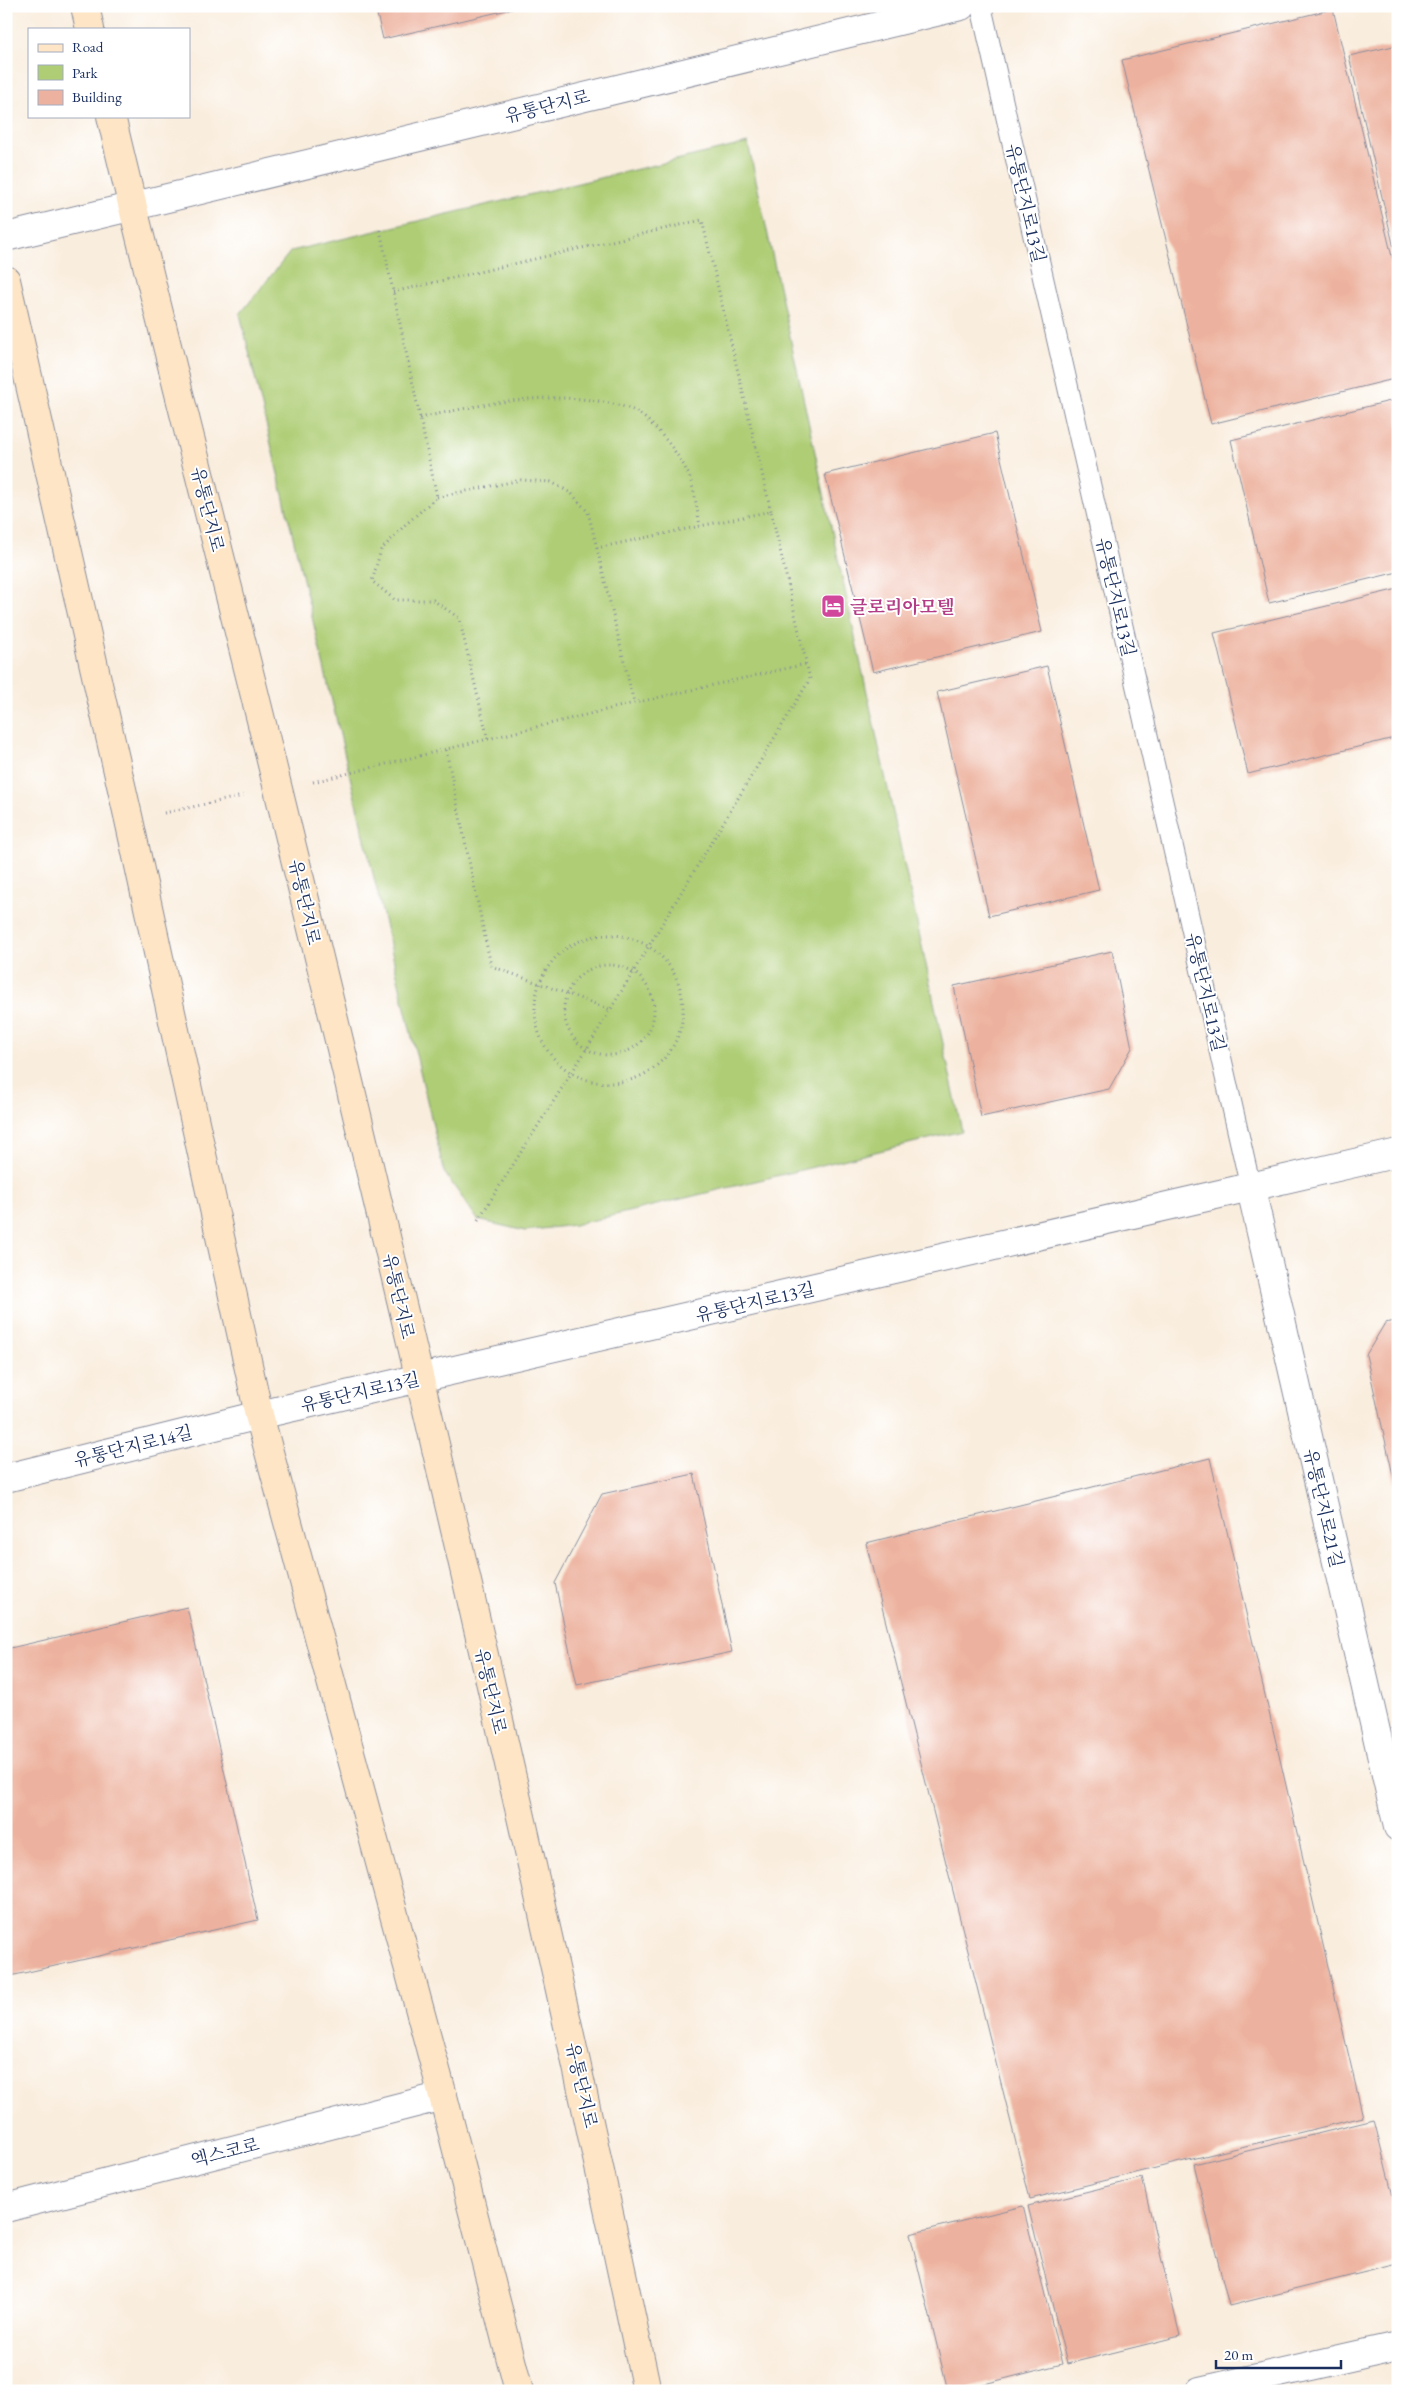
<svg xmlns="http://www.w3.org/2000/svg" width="1404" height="2397" viewBox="0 0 1404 2397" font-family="'EB Garamond','Noto Serif KR',serif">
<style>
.green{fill:#aecd74;stroke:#647e69}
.building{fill:#edb29f}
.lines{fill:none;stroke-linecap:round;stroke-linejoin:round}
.service-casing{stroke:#8a8e9e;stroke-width:22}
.minor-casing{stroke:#8a8e9e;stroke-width:30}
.tertiary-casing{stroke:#8a8e9e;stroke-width:30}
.secondary-casing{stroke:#8a8e9e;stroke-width:30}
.path{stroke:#8a8e9e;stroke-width:3;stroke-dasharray:1 4;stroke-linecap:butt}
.service{stroke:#fff;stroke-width:20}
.minor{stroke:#fff;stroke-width:28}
.tertiary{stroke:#fff;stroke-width:28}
.secondary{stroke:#fde5c5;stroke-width:28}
.labels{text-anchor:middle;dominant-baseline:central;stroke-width:4;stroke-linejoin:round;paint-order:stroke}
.street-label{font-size:18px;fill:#1b2f5e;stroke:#fff}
.hotel-label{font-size:18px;font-weight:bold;fill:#b23c85;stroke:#fff;text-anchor:start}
</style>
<rect width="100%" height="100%" fill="#fff"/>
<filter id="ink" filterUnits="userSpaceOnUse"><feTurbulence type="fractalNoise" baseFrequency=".02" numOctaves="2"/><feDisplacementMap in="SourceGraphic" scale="10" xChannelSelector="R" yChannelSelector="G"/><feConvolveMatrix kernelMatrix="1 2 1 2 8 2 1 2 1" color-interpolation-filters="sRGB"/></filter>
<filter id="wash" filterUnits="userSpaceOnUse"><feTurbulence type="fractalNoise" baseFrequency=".0096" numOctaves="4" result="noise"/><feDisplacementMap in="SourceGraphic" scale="20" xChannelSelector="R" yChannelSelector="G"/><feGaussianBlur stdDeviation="1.12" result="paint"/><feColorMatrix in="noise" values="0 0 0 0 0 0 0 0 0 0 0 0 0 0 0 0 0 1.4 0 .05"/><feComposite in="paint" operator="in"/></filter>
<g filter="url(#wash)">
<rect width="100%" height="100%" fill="#f9eddd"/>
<path class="green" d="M748 143 962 1131 574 1225 525 1231 478 1220 444 1172 240 314 291 251Z"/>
<g id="blocks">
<path class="building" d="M375 6H520V7L383 39Z
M1333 9 1398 282V378L1211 424 1122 60Z
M1398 45V261H1397L1349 56Z
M1398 399V572L1269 603 1231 440Z
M995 433 1042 632 873 672 825 474Z
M1398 589V737L1248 774 1214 633Z
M1047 666 1099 890 989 916 937 692Z
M1112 951 1132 1048 1109 1089 981 1117 954 986Z
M1398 1320V1492L1397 1493 1366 1355 1385 1323Z
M1210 1458 1363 2117 1030 2199 866 1543Z
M694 1474 732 1652 577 1685 555 1583 602 1494Z
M187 1607 258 1920 6 1977V1649Z
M1374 2120 1398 2216V2264L1229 2306 1194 2164Z
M1142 2178 1180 2336 1067 2364 1028 2206Z
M1023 2206 1062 2364 957 2391H948L910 2234Z"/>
</g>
</g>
<g filter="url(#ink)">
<use href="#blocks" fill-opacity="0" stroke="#8a8e9e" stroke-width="1"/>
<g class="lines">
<g class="service-casing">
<path id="service" d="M981 6 1251 1189"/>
</g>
<g class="minor-casing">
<path id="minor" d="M6 237 961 6
M1251 1189 1398 1827
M6 2208 443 2096
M1200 2391 1398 2346"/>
</g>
<g class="tertiary-casing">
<path id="tertiary" d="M6 1478 259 1415 1398 1153"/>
</g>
<g class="secondary-casing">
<path id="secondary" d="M85 6 90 29
M111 116C164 341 223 564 278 789 408 1321 534 1855 647 2391
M6 280 129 820 259 1415 443 2096 519 2391"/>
</g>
<path class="path" d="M380 230 437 497 405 525 381 550 372 581 395 600H433L459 618 488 739
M393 292 702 220 771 511
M420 418C487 403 560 387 628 408 649 414 682 457 690 478 695 493 697 510 700 526
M437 497 521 480 551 482 571 493 588 512 597 548
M446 750 491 966 609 1009
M313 782 634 703 806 664
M164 813 243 796
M535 1009a74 74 0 1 1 148 0a74 74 0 1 1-148 0Z
M564 1010a45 45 0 1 1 90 0a45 45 0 1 1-90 0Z
M478 1220 586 1050 810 679 771 511 597 548 634 703"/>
<use href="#service" class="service"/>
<use href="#minor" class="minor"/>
<use href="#tertiary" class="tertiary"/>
<use href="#secondary" class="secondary"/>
</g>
</g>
<defs>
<g id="hotel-square" transform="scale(1.25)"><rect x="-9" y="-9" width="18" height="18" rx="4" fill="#d1479c" stroke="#fff"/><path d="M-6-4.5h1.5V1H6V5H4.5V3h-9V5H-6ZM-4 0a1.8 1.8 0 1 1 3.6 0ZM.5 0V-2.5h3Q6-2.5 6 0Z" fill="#fff"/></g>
</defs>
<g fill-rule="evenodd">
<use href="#hotel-square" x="833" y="606"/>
</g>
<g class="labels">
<g class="street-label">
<text transform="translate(547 106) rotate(-14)">유통단지로</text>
<text transform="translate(1026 203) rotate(77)">유통단지로13길</text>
<text transform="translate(208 509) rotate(76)">유통단지로</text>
<text transform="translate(1116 597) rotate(77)">유통단지로13길</text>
<text transform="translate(305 902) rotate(77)">유통단지로</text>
<text transform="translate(1206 992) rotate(77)">유통단지로13길</text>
<text transform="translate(399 1296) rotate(77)">유통단지로</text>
<text transform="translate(755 1302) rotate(-13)">유통단지로13길</text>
<text transform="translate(360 1392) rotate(-13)">유통단지로13길</text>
<text transform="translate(133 1446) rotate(-14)">유통단지로14길</text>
<text transform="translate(1324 1508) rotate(77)">유통단지로21길</text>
<text transform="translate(491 1691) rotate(77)">유통단지로</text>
<text transform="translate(582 2085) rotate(77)">유통단지로</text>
<text transform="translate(225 2152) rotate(-14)">엑스코로</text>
</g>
<g class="hotel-label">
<text x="850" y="606">글로리아모텔</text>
</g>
</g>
<rect width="1404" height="2397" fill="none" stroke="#fff" stroke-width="25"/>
<rect x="28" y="28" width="162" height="90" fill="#ffffff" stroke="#a4acbf"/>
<rect x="38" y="44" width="25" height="8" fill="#fde5c5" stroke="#a4acbf"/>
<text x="72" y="52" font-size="15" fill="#1b2f5e">Road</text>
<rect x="38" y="65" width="25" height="15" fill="#aecd74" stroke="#a4acbf"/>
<text x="72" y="78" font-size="15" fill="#1b2f5e">Park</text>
<rect x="38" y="90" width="25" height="15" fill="#edb29f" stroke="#a4acbf"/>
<text x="72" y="102" font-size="15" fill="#1b2f5e">Building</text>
<path d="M1216 2360v8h125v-8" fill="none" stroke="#1b2f5e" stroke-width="2.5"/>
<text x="1224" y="2360" font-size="15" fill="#1b2f5e" stroke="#ffffff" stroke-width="4" paint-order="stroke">20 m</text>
</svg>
